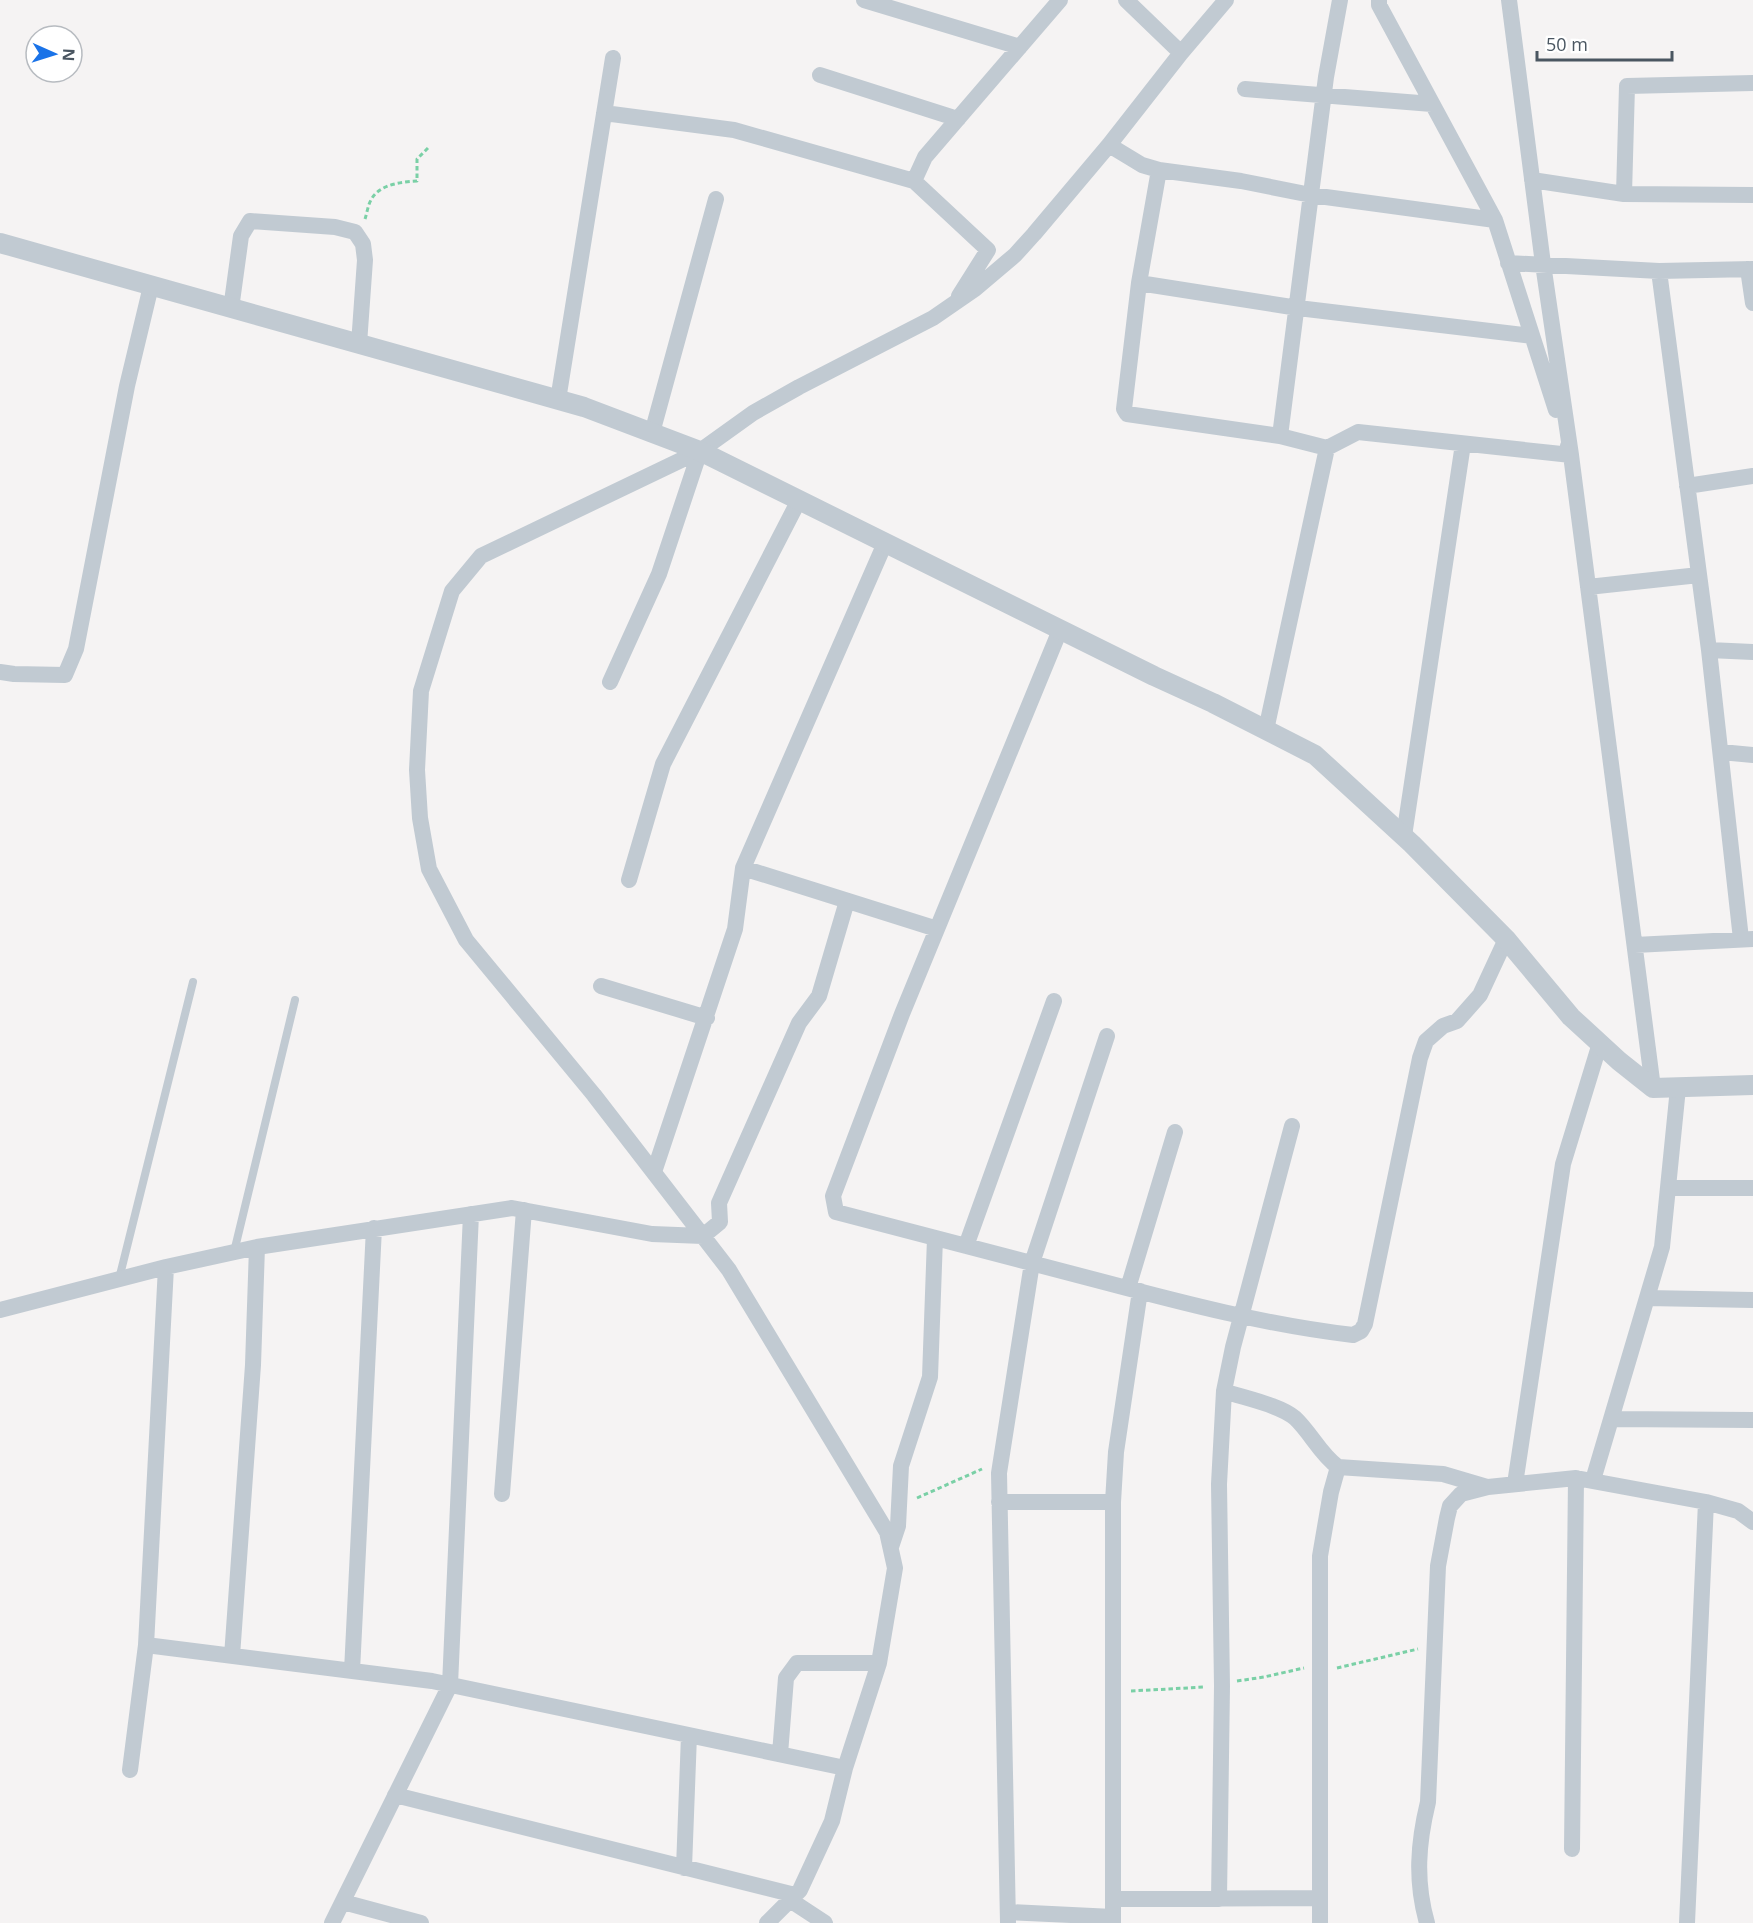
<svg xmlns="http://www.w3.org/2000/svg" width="1753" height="1923" viewBox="0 0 1753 1923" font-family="'Open Sans',sans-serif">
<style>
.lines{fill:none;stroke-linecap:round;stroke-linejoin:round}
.path{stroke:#7ad0a6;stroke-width:3;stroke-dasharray:4.5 3;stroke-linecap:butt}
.service{stroke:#c1cad2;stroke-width:8}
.minor{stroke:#c1cad2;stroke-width:16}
.tertiary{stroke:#c1cad2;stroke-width:20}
</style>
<rect width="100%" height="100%" fill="#f5f3f3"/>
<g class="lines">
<path class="path" d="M365 219C367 213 368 205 371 200 379 184 402 182 417 181V159L430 146
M917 1498 982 1469
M1337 1668 1418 1649
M1237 1681 1264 1677 1304 1668
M1131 1691 1205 1687"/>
<path class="service" d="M234 1252 295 1000
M119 1279 193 982"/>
<path class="minor" d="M864 0 1020 47
M1126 0 1181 53
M1379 0V5L1495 220 1556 410
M820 75 958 119
M1245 89 1432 104
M604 113 734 130 914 181 988 250 959 296
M1109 145 1142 165 1159 170 1241 181 1311 195 1495 220
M1159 170 1139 283 1124 409 1127 414 1280 436 1327 448 1358 432 1571 455 1543 264 1509 0
M1532 180 1624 194 1753 195
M914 181 925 157 1060 0
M1624 194 1627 86 1753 83
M1508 263 1659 271 1753 269
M1748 269 1753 303
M1659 271 1709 650 1741 939
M1139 283 1298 308 1532 336
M231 309 241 236 250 221 335 227 355 232 363 244 365 260 359 344
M558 400 613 58
M652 433 716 199
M1280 436 1326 77 1340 0
M1568 446 1571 455 1653 1088
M1687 486 1753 476
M1588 587 1699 575
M1060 630 902 1014 833 1196 836 1212C924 1235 1012 1258 1100 1281 1183 1303 1267 1325 1353 1335L1361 1331 1365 1324 1420 1058 1426 1041 1443 1026 1457 1021 1480 995 1506 939
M1709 650 1753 652
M0 672 14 674 65 675 76 649 127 386 151 286
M610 682 659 574 700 451
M1266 730 1327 448
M1721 752 1753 755
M1404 836 1463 444
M743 868 937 929
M629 880 663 764 799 500
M1635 945 1753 939
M601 986 707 1018
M654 1172 735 929 743 868 885 543
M1668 1188H1753
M966 1246 1054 1001
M1128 1288 1175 1132
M1647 1298 1753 1300
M0 1310 166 1267 257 1247 512 1208 652 1234 703 1236 720 1222 719 1203 799 1023 819 996 847 901
M1224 1391C1244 1398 1280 1405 1295 1418 1311 1433 1320 1454 1338 1467L1443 1474 1487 1487
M1612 1419 1753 1420
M1593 1480 1662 1247 1678 1088
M1515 1484 1563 1164 1600 1043
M502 1494 524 1210
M999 1502H1113
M891 1547 898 1526 901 1466 930 1377 935 1238
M146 1645 432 1681 845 1768
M232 1656 253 1365 257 1247
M352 1671 374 1228
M780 1754 786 1678 797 1663H879
M130 1770 146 1645 166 1267
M395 1795 795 1895
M1572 1849 1576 1478
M684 1868 689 1735
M1114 1899 1320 1898
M1219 1899 1222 1686 1219 1484 1224 1391 1233 1347 1292 1126
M790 1900 825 1923
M343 1902 421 1923
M1008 1912 1113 1917
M332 1923 450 1685 471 1214
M767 1923 800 1890 832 1821 845 1768 879 1663 895 1568 887 1532 729 1270 594 1095 466 940 429 869 420 818 417 770 421 691 452 591 481 556 700 451 753 413 799 387 933 318 975 289 1015 255 1034 234 1109 145 1181 53 1226 0
M1008 1923 999 1473 1032 1263 1107 1036
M1113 1923V1502L1116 1452 1140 1291
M1320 1923V1556L1331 1492 1338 1467
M1427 1923C1415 1881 1418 1843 1428 1802L1438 1566 1447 1518 1450 1506 1461 1494 1488 1487 1576 1478 1706 1502 1738 1511 1753 1522
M1687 1923 1706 1502"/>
<path class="tertiary" d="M0 243 584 407 700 451 1154 676 1213 703 1315 755 1412 844 1506 939 1571 1017 1619 1061 1653 1088 1753 1085"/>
</g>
<g transform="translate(54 54) rotate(93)"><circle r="28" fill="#ffffff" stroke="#b7bbc0" stroke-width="1.5"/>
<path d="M0-4.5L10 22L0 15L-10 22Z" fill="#1a73e8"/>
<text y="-9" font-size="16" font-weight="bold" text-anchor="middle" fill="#4a5661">N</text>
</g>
<path d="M1537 51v9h135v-9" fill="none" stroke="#4a5661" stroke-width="3"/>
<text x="1546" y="51" font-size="18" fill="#4a5661" stroke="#ffffff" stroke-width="4.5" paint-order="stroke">50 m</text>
</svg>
